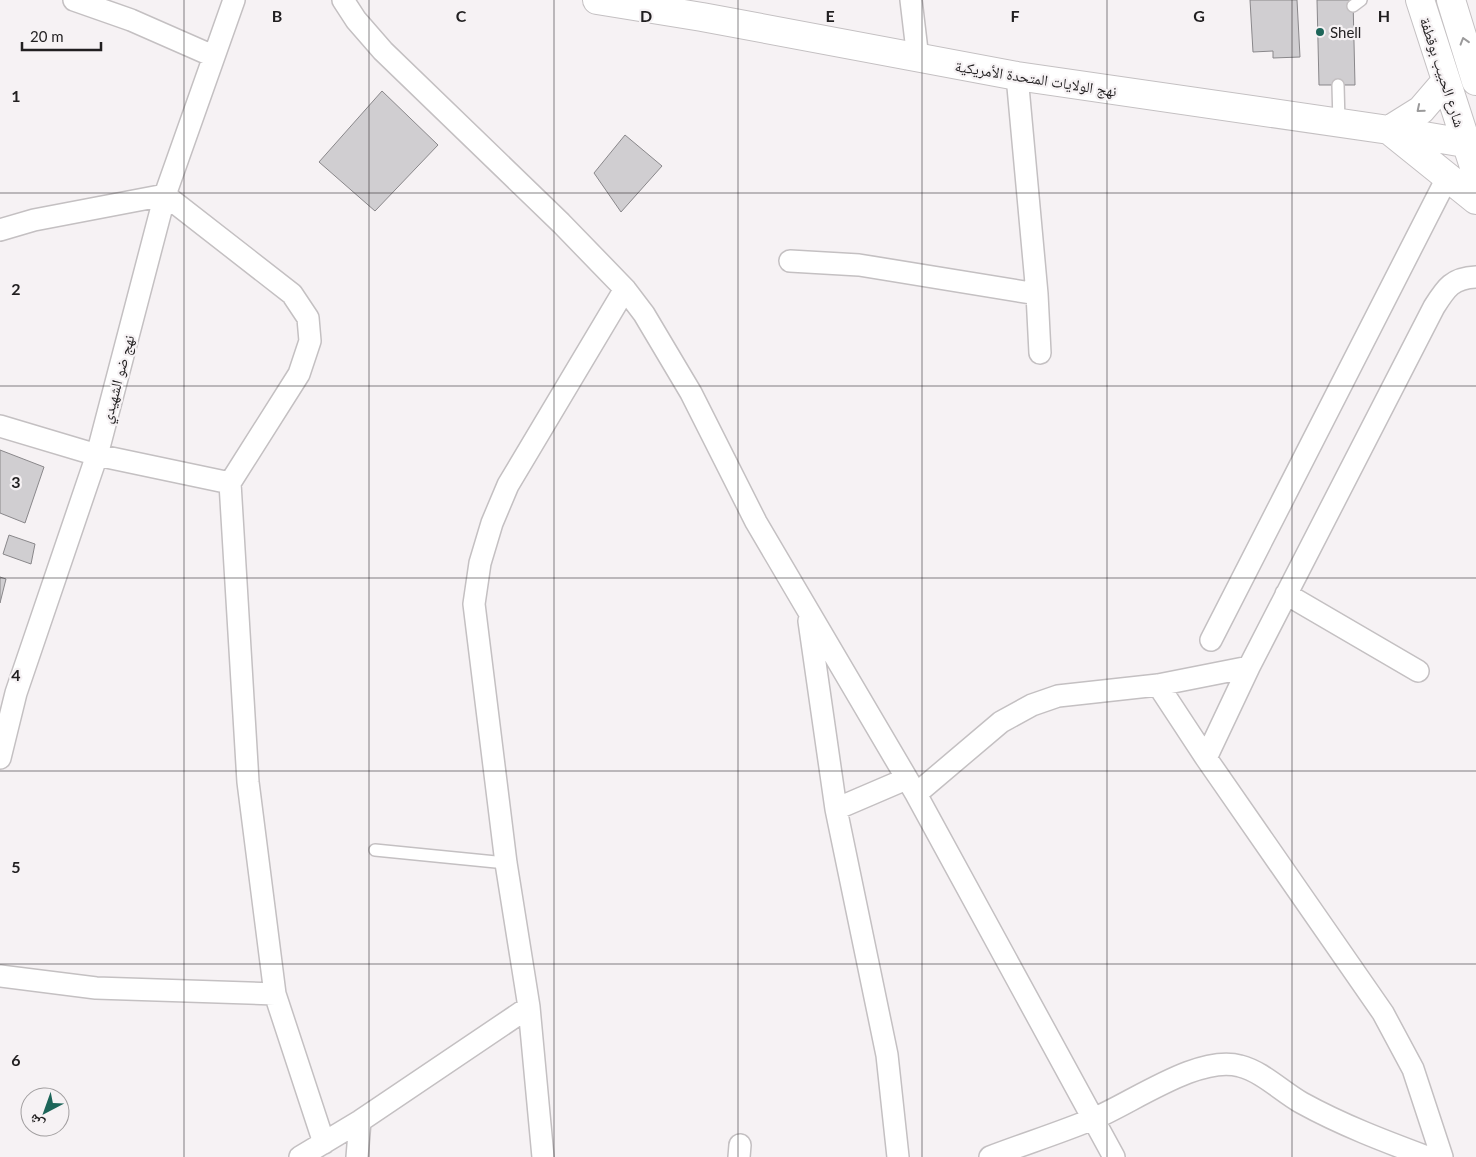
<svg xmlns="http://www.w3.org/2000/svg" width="1476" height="1157" viewBox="0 0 1476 1157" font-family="Lato,'Noto Naskh Arabic',sans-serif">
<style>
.building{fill:#d0ced1;stroke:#89878a}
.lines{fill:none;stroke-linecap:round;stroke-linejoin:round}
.lane-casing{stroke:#c4c0c2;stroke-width:14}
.street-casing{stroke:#c4c0c2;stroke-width:24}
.secondary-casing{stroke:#c4c0c2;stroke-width:30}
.lane{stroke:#fff;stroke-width:11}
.street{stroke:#fff;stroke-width:21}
.secondary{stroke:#fff;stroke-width:28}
.oneway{stroke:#9b9a9b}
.grid{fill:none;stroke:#211f20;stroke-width:1;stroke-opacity:0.55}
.poi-dot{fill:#1d6559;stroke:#f6f2f4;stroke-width:2}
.labels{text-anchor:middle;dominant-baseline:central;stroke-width:4.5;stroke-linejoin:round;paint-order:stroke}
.poi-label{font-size:15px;fill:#211f20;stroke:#f6f2f4;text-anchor:start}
.street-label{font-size:15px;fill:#211f20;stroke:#f6f2f4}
.grid-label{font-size:16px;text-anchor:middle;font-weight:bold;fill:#211f20;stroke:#f6f2f4;stroke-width:4.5;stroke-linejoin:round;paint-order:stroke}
</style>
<rect width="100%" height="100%" fill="#f6f2f4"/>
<path class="building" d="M1250 0H1297L1300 57 1273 58V51L1253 52Z
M1317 0H1353L1355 85H1319Z
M382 91 438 145 375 211 319 162Z
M625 135 662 166 621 212 594 173Z
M0 450 44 467 25 523 0 513Z
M9 535 35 544 31 564 3 554Z
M0 577 6 579 0 603Z"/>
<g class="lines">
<g class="lane-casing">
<path id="lane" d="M1353 6 1361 0
M1338 85 1339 123
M375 850 506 863"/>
</g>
<g class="street-casing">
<path id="street" d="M74 0 131 20 213 56
M343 0 356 20 383 51 561 223 625 289 644 314 691 393 756 522 916 794 1114 1157
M911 0 918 59
M1017 76 1037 294 1040 353
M0 230 34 220 165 195 292 294 308 318 310 341 299 374 230 483 248 782 275 994 324 1143
M790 261 859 265 1037 294
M0 426 97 455 230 483
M1286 594 1418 671
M809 621 836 809 887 1055 898 1157
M1211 640 1448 176
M1158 685 1206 758 1383 1013 1413 1069 1442 1157
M0 758 16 693 97 455 165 195 234 0
M1206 758 1249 667
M916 794 1001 722 1032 705 1058 696 1158 685 1249 667 1434 307C1446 288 1452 278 1476 277
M836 809 906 779
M0 976 96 988 275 994
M300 1157 360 1121 529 1007
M357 1157 360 1121
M543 1157 529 1007 506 863 474 604 480 563 492 523 508 485 625 289
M739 1157 740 1145
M990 1157C1024 1144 1059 1133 1093 1119 1132 1103 1199 1054 1240 1066 1263 1072 1281 1091 1302 1103 1342 1125 1384 1141 1427 1157"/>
</g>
<g class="secondary-casing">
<path id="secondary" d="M597 0 702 17 1017 76 1389 130 1476 145
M1420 0 1476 173
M1451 0 1476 81
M1445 82 1421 110 1389 130 1476 200"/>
</g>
<use href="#lane" class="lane"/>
<use href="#street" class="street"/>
<use href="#secondary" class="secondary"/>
</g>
<defs><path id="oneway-chevron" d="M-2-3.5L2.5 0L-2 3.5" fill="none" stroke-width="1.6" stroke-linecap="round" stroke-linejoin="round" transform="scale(1.25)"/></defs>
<g class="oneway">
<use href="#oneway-chevron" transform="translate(1464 41) rotate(-107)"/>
<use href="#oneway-chevron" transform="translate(1420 109) rotate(140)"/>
</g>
<path class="grid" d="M184 0V1157M369 0V1157M554 0V1157M738 0V1157M922 0V1157M1107 0V1157M1292 0V1157M0 193H1476M0 386H1476M0 578H1476M0 771H1476M0 964H1476"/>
<circle class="poi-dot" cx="1320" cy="32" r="5"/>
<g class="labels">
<g class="poi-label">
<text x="1330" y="32">Shell</text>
</g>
<g class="street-label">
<text transform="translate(1443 72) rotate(72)">شارع الحبيب بوقطفة</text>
<text transform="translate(1036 78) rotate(9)">نهج الولايات المتحدة الأمريكية</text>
<text transform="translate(117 379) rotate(-75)">نهج ضو الشهيدي</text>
</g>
</g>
<g class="grid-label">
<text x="277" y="22">B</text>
<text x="461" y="22">C</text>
<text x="646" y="22">D</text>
<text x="830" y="22">E</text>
<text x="1015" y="22">F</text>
<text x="1199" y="22">G</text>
<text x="1384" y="22">H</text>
<text x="16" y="102">1</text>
<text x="16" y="295">2</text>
<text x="16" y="488">3</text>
<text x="16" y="681">4</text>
<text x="16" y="873">5</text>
<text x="16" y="1066">6</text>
</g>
<g transform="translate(45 1112) rotate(221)"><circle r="24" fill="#f6f2f4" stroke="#a19e9f"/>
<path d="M0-4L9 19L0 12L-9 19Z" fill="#1d6559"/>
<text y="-8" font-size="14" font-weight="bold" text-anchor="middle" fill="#211f20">ش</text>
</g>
<path d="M22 42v8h79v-8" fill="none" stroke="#211f20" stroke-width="2.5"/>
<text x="30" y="42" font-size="15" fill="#211f20" stroke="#f6f2f4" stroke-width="4" paint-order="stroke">20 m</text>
</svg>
